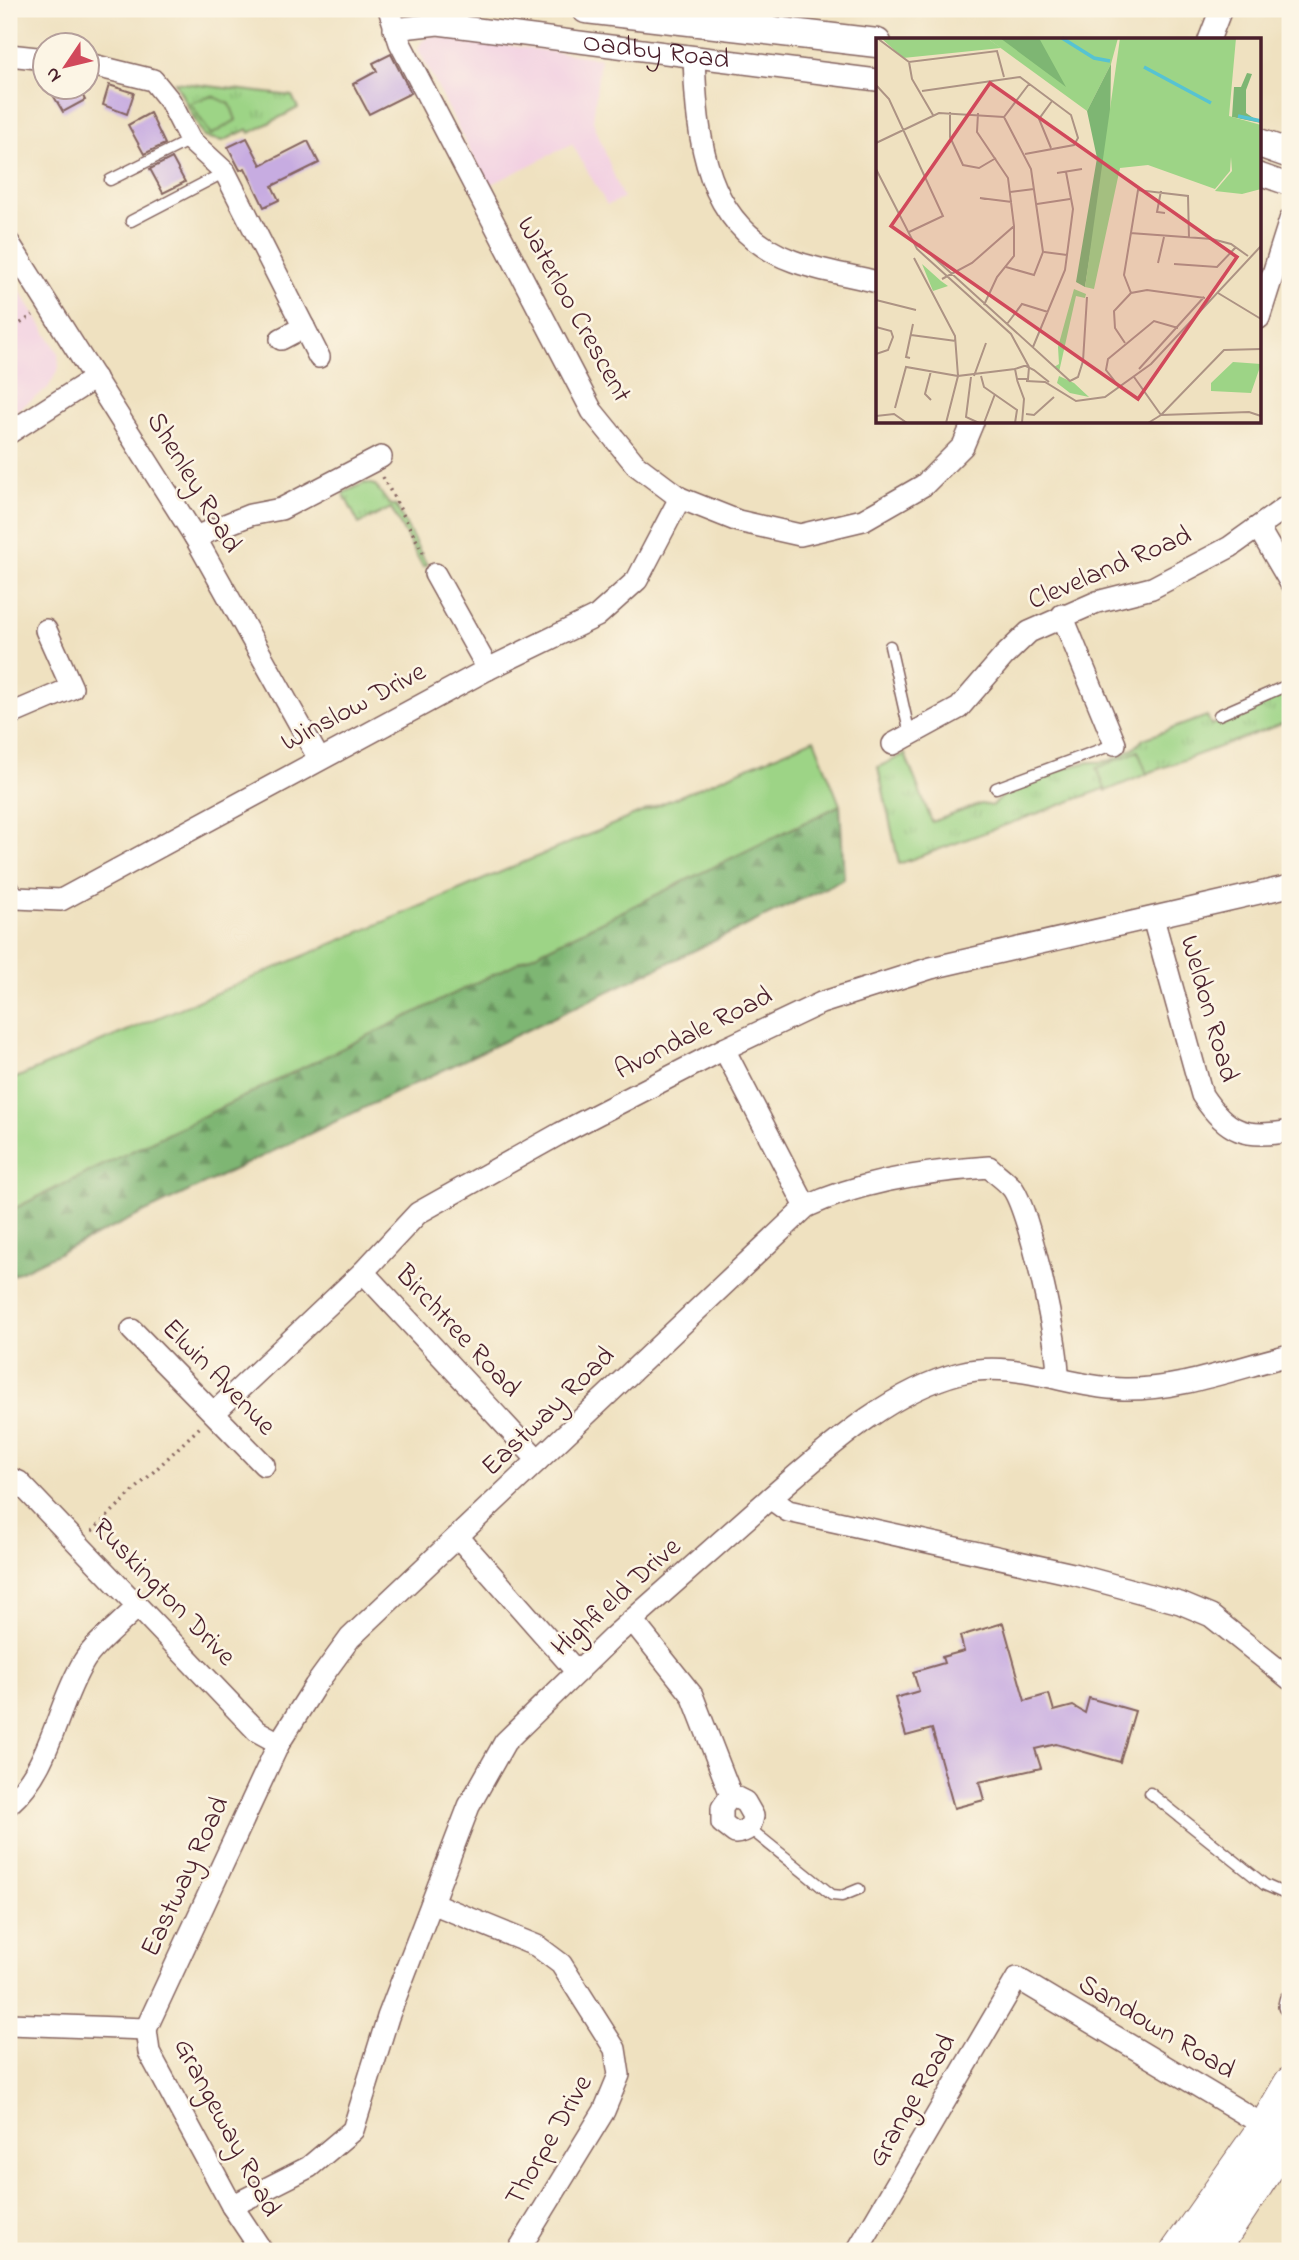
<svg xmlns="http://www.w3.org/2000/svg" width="1299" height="2260" viewBox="0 0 1299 2260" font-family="'Indie Flower',sans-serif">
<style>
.built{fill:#f2cfe2}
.grass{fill:url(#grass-tufts);stroke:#747a58;stroke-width:2}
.forest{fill:url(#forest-firs);stroke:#646a4f;stroke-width:2}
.green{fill:#9dd486;stroke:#747a58;stroke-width:2}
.building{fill:#c7ace1}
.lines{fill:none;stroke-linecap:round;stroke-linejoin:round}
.service-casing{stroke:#84635f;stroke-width:13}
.minor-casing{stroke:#84635f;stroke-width:24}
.secondary-casing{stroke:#84635f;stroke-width:31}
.primary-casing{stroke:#84635f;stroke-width:34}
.path{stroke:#84635f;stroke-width:3.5;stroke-dasharray:2 5;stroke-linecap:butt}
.service{stroke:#fff;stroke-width:10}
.minor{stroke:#fff;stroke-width:21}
.secondary{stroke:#fff;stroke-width:28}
.primary{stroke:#fff;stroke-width:32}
.labels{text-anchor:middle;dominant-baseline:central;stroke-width:5;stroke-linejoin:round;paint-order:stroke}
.street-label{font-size:28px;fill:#4a1f2b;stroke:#fcf5e5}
.inset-river{fill:none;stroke:#57c3d2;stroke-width:3.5}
.inset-road{fill:none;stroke:#ad9384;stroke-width:2}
.view{fill:#d1495b;fill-opacity:0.15;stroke:#d1495b;stroke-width:3.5}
.inset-edge{fill:none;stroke:#4a1f2b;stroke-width:3.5}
</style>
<defs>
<pattern id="grass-tufts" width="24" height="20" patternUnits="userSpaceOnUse" patternTransform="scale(1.75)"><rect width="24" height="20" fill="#9dd486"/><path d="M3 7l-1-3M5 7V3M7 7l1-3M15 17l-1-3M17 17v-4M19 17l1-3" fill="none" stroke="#89b674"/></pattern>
<pattern id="forest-firs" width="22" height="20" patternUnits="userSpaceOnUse" patternTransform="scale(1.75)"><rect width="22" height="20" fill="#7eb673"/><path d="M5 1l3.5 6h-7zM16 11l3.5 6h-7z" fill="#69935f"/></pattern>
</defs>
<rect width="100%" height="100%" fill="#fcf5e5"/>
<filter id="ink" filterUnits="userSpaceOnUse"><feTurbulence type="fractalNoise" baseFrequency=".0143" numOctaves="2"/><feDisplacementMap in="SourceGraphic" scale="14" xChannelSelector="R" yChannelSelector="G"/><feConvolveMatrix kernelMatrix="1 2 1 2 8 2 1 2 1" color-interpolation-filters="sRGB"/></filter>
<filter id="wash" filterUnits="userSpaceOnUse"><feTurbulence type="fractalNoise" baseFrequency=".00686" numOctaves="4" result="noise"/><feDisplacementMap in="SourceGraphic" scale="28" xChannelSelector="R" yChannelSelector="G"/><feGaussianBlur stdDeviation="1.57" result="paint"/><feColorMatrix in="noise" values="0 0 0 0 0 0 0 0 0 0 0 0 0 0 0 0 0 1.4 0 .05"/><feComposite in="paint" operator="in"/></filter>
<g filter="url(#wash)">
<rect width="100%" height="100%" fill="#efe1c0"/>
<path class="built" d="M432 35 600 58 593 121 623 199 607 205 572 144 488 186 418 49 422 41Z
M9 273 58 352 59 368 48 388 9 416Z"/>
<path class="grass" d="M175 82 292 96 298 108 250 133 248 129 223 141 204 137Z
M365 483 375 485 389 504 396 506 427 565 423 567 391 508 359 524 343 493Z
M1290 692V721L899 864 878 767 905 754 932 822 981 804 992 806C1014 783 1049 772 1080 764 1089 761 1098 763 1107 761 1116 759 1138 747 1143 739L1207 716 1211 725Z"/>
<path class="forest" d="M840 805 844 879 9 1277V1211Z"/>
<path class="green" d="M212 96 230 104 236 120 211 135 190 103Z
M814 739 840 805 9 1211V1081Z
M1138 751 1147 774 1106 791 1097 768Z"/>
<g id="blocks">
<path class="building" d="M391 54 411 93 369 114 353 84 377 71 373 63Z
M109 85 134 93 127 114 103 105Z
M67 88H79L85 100 63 112 53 95Z
M150 113 165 144 144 154 128 125Z
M247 138 261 165 308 141 319 163 272 186 279 200 264 207 245 168 240 170 228 147Z
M172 158 185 182 163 193 150 169Z
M1003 1623 1025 1701 1049 1694 1054 1711 1073 1706 1085 1713 1089 1698 1135 1711 1120 1762 1056 1744 1035 1749 1041 1768 979 1782 984 1800 954 1808 932 1729 906 1736 895 1698 919 1691 913 1672 944 1663 942 1657 964 1651 960 1636Z"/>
</g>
</g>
<g filter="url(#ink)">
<use href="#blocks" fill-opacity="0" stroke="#84635f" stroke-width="2"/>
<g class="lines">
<g class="service-casing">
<path id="service" d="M110 180 190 140
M131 221 225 172
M890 646 910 735
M1219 715 1290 684
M996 788 1115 744
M1150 1793 1265 1885 1290 1896
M749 1828 832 1895 842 1896 859 1889"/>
</g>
<g class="minor-casing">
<g id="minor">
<path d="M389 9 400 43 592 411 636 465 680 498 738 521 800 535 863 520 924 485 963 446 973 422"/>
<path id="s1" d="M394 29 438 24 877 80"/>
<path d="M1209 40 1221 9"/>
<path d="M9 55 46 59"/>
<path d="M694 57C697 139 704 228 793 261 820 271 850 275 877 282"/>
<path d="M88 64 153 80 170 101 190 140 225 172 319 357"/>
<path d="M1259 174 1290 185"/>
<path d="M9 243 195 537 319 759"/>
<path d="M1259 318 1290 220"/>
<path d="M281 339 304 327"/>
<path d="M9 433 95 378"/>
<path d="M1259 529 1290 582"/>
<path d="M195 537 250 515 281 509 381 457"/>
<path d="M435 574 488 669"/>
<path d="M1062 615 1115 744"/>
<path d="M9 715 72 688 46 630"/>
<path d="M893 744 959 708 1004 656 1029 632 1097 602 1152 588 1230 547 1290 504"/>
<path d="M9 891 16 898 61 900 488 669 597 616 637 580 680 498"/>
<path d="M1153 918 1202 1095C1227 1133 1246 1139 1290 1131"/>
<path d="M724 1049 806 1207"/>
<path d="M363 1272 538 1460"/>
<path d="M132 1330 264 1465"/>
<path d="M215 1412 363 1272 418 1213 561 1133 724 1049 821 1003 931 968 1290 886"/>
<path d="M9 1478 19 1482 257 1731 279 1743"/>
<path d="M770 1498C826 1450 887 1392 960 1373 1015 1359 1070 1388 1124 1389 1180 1390 1236 1368 1290 1355"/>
<path d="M459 1538 577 1672"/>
<path d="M632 1620 692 1695 731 1795 722 1808V1823L735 1833C747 1832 751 1828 753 1816L745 1802 731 1795"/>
<path d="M9 1804C52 1766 55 1709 84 1661 96 1642 121 1624 137 1607"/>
<path d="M432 1903 537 1946 561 1964 615 2049 619 2075 604 2111 518 2251"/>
<path d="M1289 2006 1290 2001"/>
<path d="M9 2024 146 2029"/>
<path d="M146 2029 279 1743 315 1686 350 1638 806 1207C861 1181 928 1171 989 1167 996 1174 1007 1181 1013 1189 1030 1214 1059 1346 1058 1377"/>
<path d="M146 2029 149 2052 232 2206 262 2251"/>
<path d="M232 2206 309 2167 353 2130 388 2017 469 1806 505 1742 613 1637 770 1498 788 1511 1073 1574 1180 1603 1211 1616 1290 1679"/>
<path d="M857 2251 1017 1978 1265 2126"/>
</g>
</g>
<g class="secondary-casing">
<path id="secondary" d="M586 9 877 43
M1259 143 1290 154"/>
</g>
<g class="primary-casing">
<path id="primary" d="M1177 2251 1265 2126 1290 2083
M1213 2251 1290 2135"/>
</g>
<path class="path" d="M9 331 33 315
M383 477 425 556
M92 1531 200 1427
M1289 2058 1290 2047"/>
<use href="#service" class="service"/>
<use href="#minor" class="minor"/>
<use href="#secondary" class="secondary"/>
<use href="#primary" class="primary"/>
</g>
</g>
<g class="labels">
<g class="street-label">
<text stroke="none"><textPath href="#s1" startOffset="264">Oadby Road</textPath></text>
<text transform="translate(573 310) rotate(61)">Waterloo Crescent</text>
<text transform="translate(193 483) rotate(59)">Shenley Road</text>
<text transform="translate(1110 569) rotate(-23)">Cleveland Road</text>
<text transform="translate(354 708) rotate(-28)">Winslow Drive</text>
<text transform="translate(1208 1009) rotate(74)">Weldon Road</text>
<text transform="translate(694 1034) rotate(-27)">Avondale Road</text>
<text transform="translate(457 1332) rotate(47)">Birchtree Road</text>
<text transform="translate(218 1378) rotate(46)">Elwin Avenue</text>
<text transform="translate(549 1412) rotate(-44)">Eastway Road</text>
<text transform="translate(163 1593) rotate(46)">Ruskington Drive</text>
<text transform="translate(617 1598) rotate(-42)">Highfield Drive</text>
<text transform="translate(186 1877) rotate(-65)">Eastway Road</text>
<text transform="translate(1156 2028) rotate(31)">Sandown Road</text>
<text transform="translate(913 2101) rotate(-60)">Grange Road</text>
<text transform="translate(226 2128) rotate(62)">Grangeway Road</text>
<text transform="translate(550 2141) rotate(-60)">Thorpe Drive</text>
</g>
</g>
<g transform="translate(876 38)">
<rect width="385" height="385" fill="#efe1c0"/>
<path d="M111 0H242L235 26 211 73ZM46 226 65 243 72 248 57 253ZM198 251 210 256 209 260 200 258 183 334 178 329 183 326 182 309ZM357 324 385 326 375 355 335 353V345ZM183 338 198 345 213 359 194 355 181 345Z" fill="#9dd486"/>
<path d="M124 0H163L190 49ZM235 26 234 89 209 249 200 244 221 120 211 73ZM371 35 376 36 370 52V75L385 85 356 79 358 49H365Z" fill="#7eb673"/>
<path d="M5 0H111L125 10 27 20ZM244 0H360L353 78 385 87V151L366 156 339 153 356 133 355 119 354 133 339 151 272 127 244 130 218 251 209 249Z" fill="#9dd486"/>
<path class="inset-river" d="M186 0 218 20 234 23M268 29 335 65M362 78 385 83"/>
<path class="inset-road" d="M1 0 33 24 121 13 128 39M33 24 36 41 57 77M0 47 13 61 67 178 33 194M46 53 144 39 195 77 202 100 198 107 149 116M74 74V99L87 127 103 130 120 120M128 79 155 131 167 214 158 237 130 229M128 79 153 46M0 105 63 75 128 79M175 110 163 81 176 63M0 131 41 211 135 296 153 329M181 135 206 131M285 153 281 174 289 175M134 154 158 151M109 161 104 160 136 164M161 166 194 161M254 195 336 201 355 206 372 218M43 206 194 343 202 339 207 323 211 259M168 214 191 217M282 225 288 199M298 226 341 229 360 209M66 241 96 225 138 188 132 140 101 94 102 75M255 255 248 237 262 152 312 158 313 200M342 255 385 281M0 262 40 272M108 267 121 239 138 218V188M131 286 146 266 172 274M0 289 15 293 17 299 12 312 0 316M35 297 80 303M249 305 239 290 238 273 255 255 271 252 329 260M157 309 189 232 197 171 190 134M34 320 30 319 37 286M153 329 152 341H141L139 331 148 328H150L158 332 173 344M263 331 328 259M55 333 49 356 55 362M98 338 110 305M105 338 108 349 141 372 139 385M95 339 90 379 103 385M258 339 285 377M141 342 148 361 146 385M150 343 169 344 200 363 229 359 275 326 385 208M241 346 230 332 232 321 278 283 302 290M19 370 30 329 82 338 79 298 38 220M150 376 158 377 178 359M285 377 373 374 385 378M0 378 18 376 31 385M70 385 82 338 139 331M108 385 119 356M272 385 285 377 348 312 385 311"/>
<path class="view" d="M114 45 361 219 262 361 15 188Z"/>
<rect width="385" height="385" class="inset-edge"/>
</g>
<rect width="1299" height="2260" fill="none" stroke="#fcf5e5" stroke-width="35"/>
<g transform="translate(66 66) rotate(235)"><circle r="33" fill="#fcf5e5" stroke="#b59f9b" stroke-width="2"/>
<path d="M0-5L12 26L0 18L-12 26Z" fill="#d1495b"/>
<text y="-10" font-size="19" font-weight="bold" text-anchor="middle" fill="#4a1f2b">N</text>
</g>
</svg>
